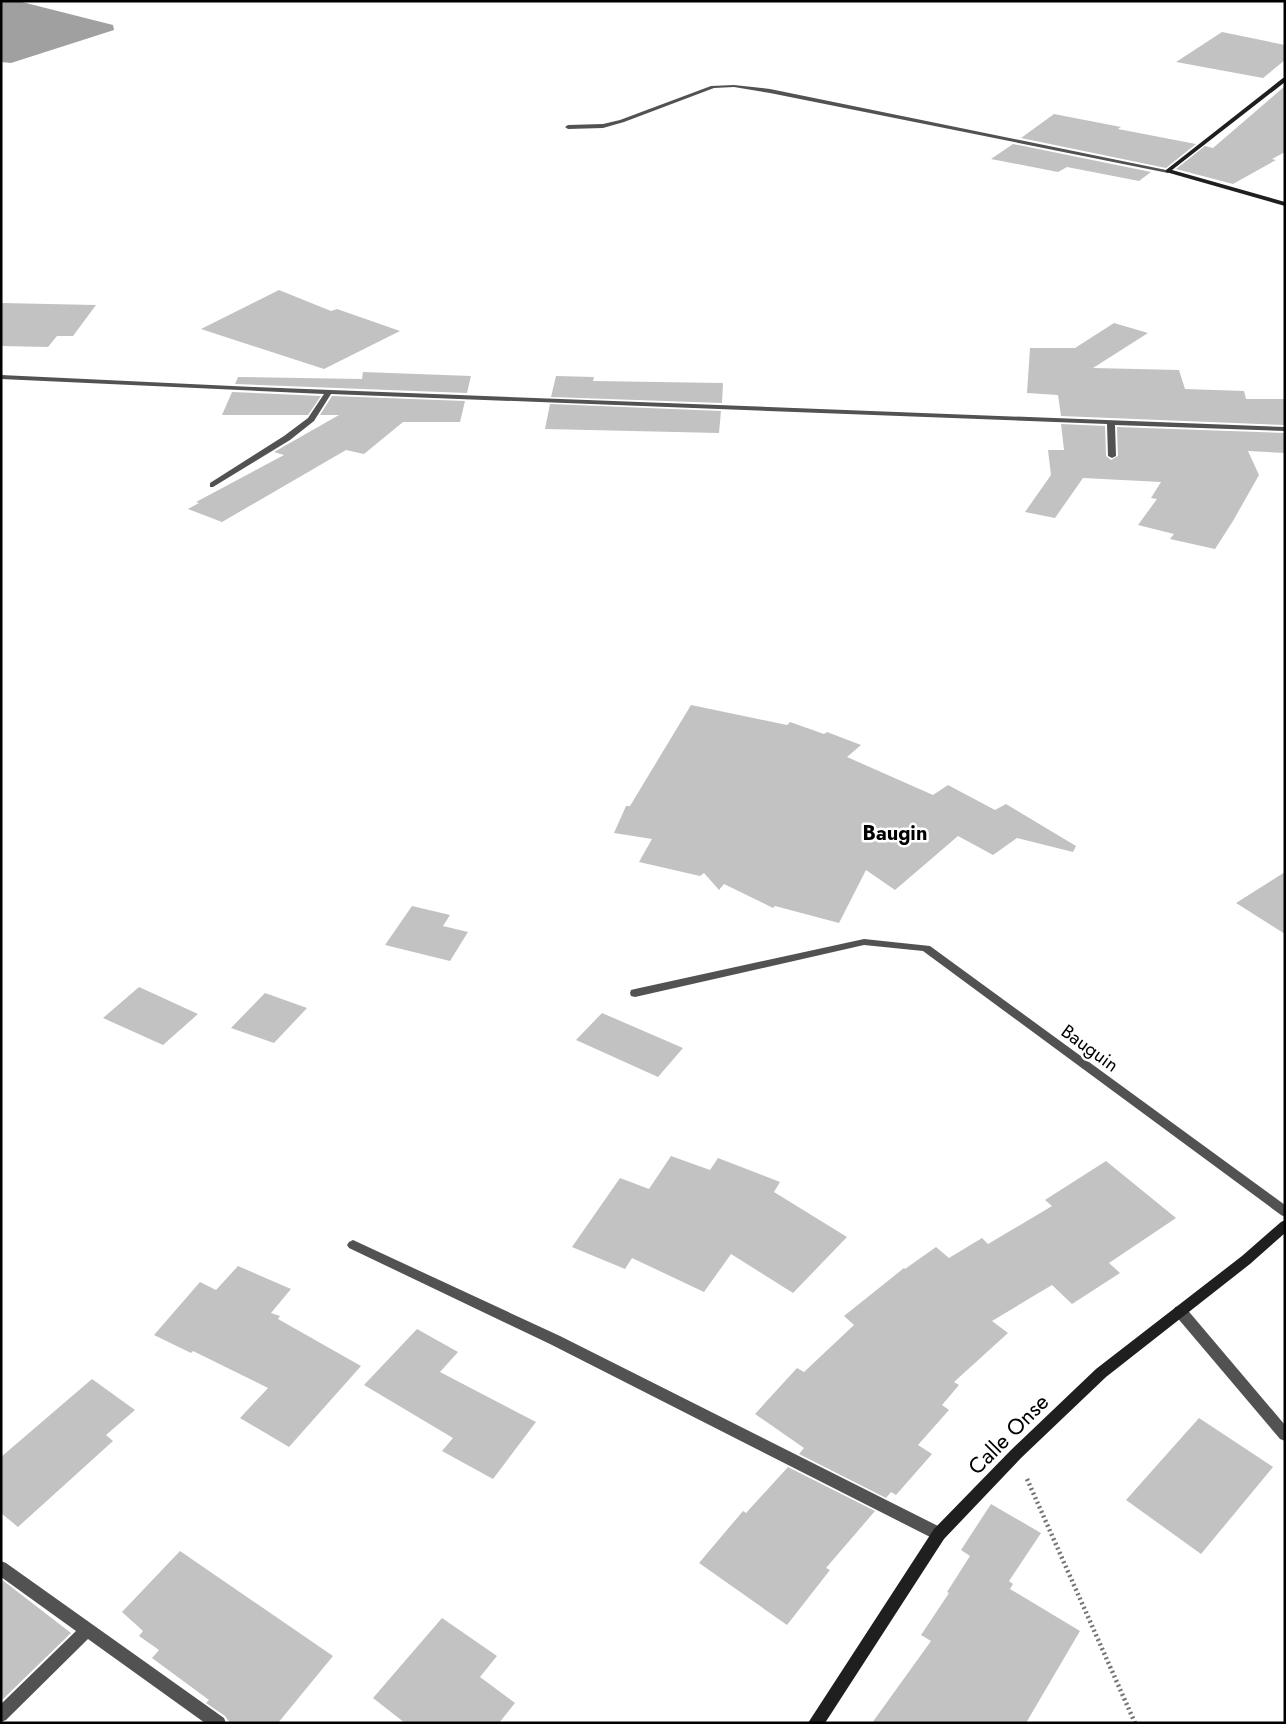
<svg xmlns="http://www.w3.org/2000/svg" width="1286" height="1724" viewBox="0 0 1286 1724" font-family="Jost,sans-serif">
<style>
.water{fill:#a0a0a0}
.building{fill:#c2c2c2}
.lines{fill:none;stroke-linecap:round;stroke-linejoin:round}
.path{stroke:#747474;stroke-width:4.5;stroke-dasharray:2 3;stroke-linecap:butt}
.lane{fill:#525252;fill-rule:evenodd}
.street{fill:#525252;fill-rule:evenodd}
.secondary{fill:#1f1f1f;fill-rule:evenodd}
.labels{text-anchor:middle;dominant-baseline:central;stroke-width:5;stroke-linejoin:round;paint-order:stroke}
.street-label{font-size:19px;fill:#000;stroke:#fff}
.neighbourhood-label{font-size:20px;font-weight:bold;fill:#000;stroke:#fff}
.near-street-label{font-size:22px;fill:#000;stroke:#fff}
</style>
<rect width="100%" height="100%" fill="#fff"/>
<path class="water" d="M5 1H18L113 25 114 30 11 63 1 62V3Z"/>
<path class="building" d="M1222 32 1285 45V60L1263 78 1176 62Z
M1285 86V152L1272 159 1276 160 1233 184 1176 169 1205 146 1213 148Z
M1054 114 1121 127 1118 129 1196 144 1166 168 1021 138Z
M1013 144 1151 172 1139 181 1067 167 1058 172 991 159Z
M279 290 331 311 337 309 400 331 324 369 201 329Z
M1 303 96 305 73 336H57L48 347 1 346Z
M1114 323 1148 333 1093 368 1179 370 1185 389 1244 391 1246 399H1285V425L1061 416 1058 395 1027 393 1030 348H1075Z
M363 372 471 376 467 393 235 384 238 377 362 379Z
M556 376 594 377 593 381 723 383 722 403 551 397Z
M232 392 321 396 308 415H222Z
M332 396 465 401 460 422H403L364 454 346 450 222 522 188 509 199 503 196 502 284 455 274 452 339 415H320Z
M550 404 721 411 719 433 545 429Z
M1061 424 1105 426 1106 456 1111 460 1118 456 1117 427 1285 433V453L1248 451 1259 475 1233 521 1215 549 1170 539 1174 534 1138 525 1157 499 1151 498 1161 482 1083 478 1055 518 1025 512 1051 475 1048 450H1064Z
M691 705 787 725 790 722 824 734 827 732 861 745 847 757 933 795 948 785 995 810 1006 804 1076 846 1073 852 1017 838 993 855 958 836 895 890 866 870 839 923 775 906 773 908 724 884 719 890 704 873 700 876 639 862 652 839 614 833 626 806H630Z
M1285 872V934L1236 903Z
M412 906 450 915 443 926 468 932 450 961 385 945Z
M139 987 150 992 198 1014 163 1045 103 1018Z
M265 993 307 1008 274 1043 231 1028Z
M602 1013 683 1048 658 1077 576 1040Z
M671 1156 710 1170 718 1158 780 1182 774 1192 847 1237 793 1293 731 1254 704 1292 632 1258 625 1269 572 1247 620 1178 649 1189Z
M1106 1161 1176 1218 1109 1263 1120 1273 1072 1304 1052 1285 992 1321 1008 1333 954 1382 959 1385 942 1405 949 1410 918 1445 932 1454 896 1495 891 1492 886 1498 799 1454 804 1448 755 1414 797 1368 804 1372 854 1325 844 1316 904 1268 905 1269 936 1247 949 1258 982 1238 988 1244 1052 1206 1045 1200Z
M238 1266 291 1289 271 1313 280 1316 278 1319 361 1366 289 1447 240 1418 268 1388 193 1351 191 1353 154 1335 200 1282 216 1290Z
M417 1329 458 1352 440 1372 536 1422 493 1479 442 1451 453 1438 364 1385Z
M92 1379 135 1410 106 1435 113 1441 18 1527 1 1513V1457Z
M1199 1418 1273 1467 1201 1554 1126 1500Z
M788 1467 875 1511 826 1568 830 1570 787 1625 699 1563 743 1511 746 1513Z
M991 1504 1041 1533 1009 1581 1013 1584 1010 1589 1080 1631 1026 1723H872L931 1641 921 1635 949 1593 947 1592 970 1556 961 1550Z
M180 1551 333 1656 278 1723H230L225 1716 206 1703 209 1700 152 1658 159 1650 139 1636 143 1631 122 1612Z
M1 1579 71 1633 1 1701Z
M442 1618 497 1656 480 1677 515 1703 499 1723H405L373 1698Z"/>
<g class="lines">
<path class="path" d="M1027 1479 1135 1723"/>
<path class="lane" d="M1180 1306 1185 1307 1285 1425V1441L1280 1439 1175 1315 1174 1311 1175 1307Z"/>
<path class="street" d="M734 85 770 89 1171 171 1168 173 770 93 734 87 714 88 624 122 603 128 568 129 565 127 568 125 603 124 620 120 711 86Z
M1 375 253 387 1285 427V431L1115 425 1116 456 1112 458 1108 456 1107 424 331 394 314 421 290 440 213 487H210V483L284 436 308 418 324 394 1 379Z
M864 939 930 946 1285 1205V1217L1281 1215 923 951 864 945 635 997 631 996 630 993 631 990 635 989Z
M353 1240 560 1336 944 1529 946 1534 944 1539 939 1540 934 1539 550 1344 349 1248 347 1245 349 1242Z
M1 1561 6 1563 224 1718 226 1723H205L88 1639 6 1720 1 1722V1704L76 1631 1 1577Z"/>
<path class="secondary" d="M1283 78H1285V82L1172 170 1285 202V206L1166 172V170Z
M1285 1220V1233L1250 1264 1106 1377 1021 1458 944 1539 825 1723H808L934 1529 1011 1450 1096 1369 1242 1256 1281 1222Z"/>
</g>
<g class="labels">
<g class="street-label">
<text transform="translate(1090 1048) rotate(36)">Bauguin</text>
</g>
<g class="neighbourhood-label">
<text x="895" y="833">Baugin</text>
</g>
<g class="near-street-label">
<text transform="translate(1008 1434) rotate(-45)">Calle Onse</text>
</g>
</g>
<rect width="1286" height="1724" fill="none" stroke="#000000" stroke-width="5"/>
</svg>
